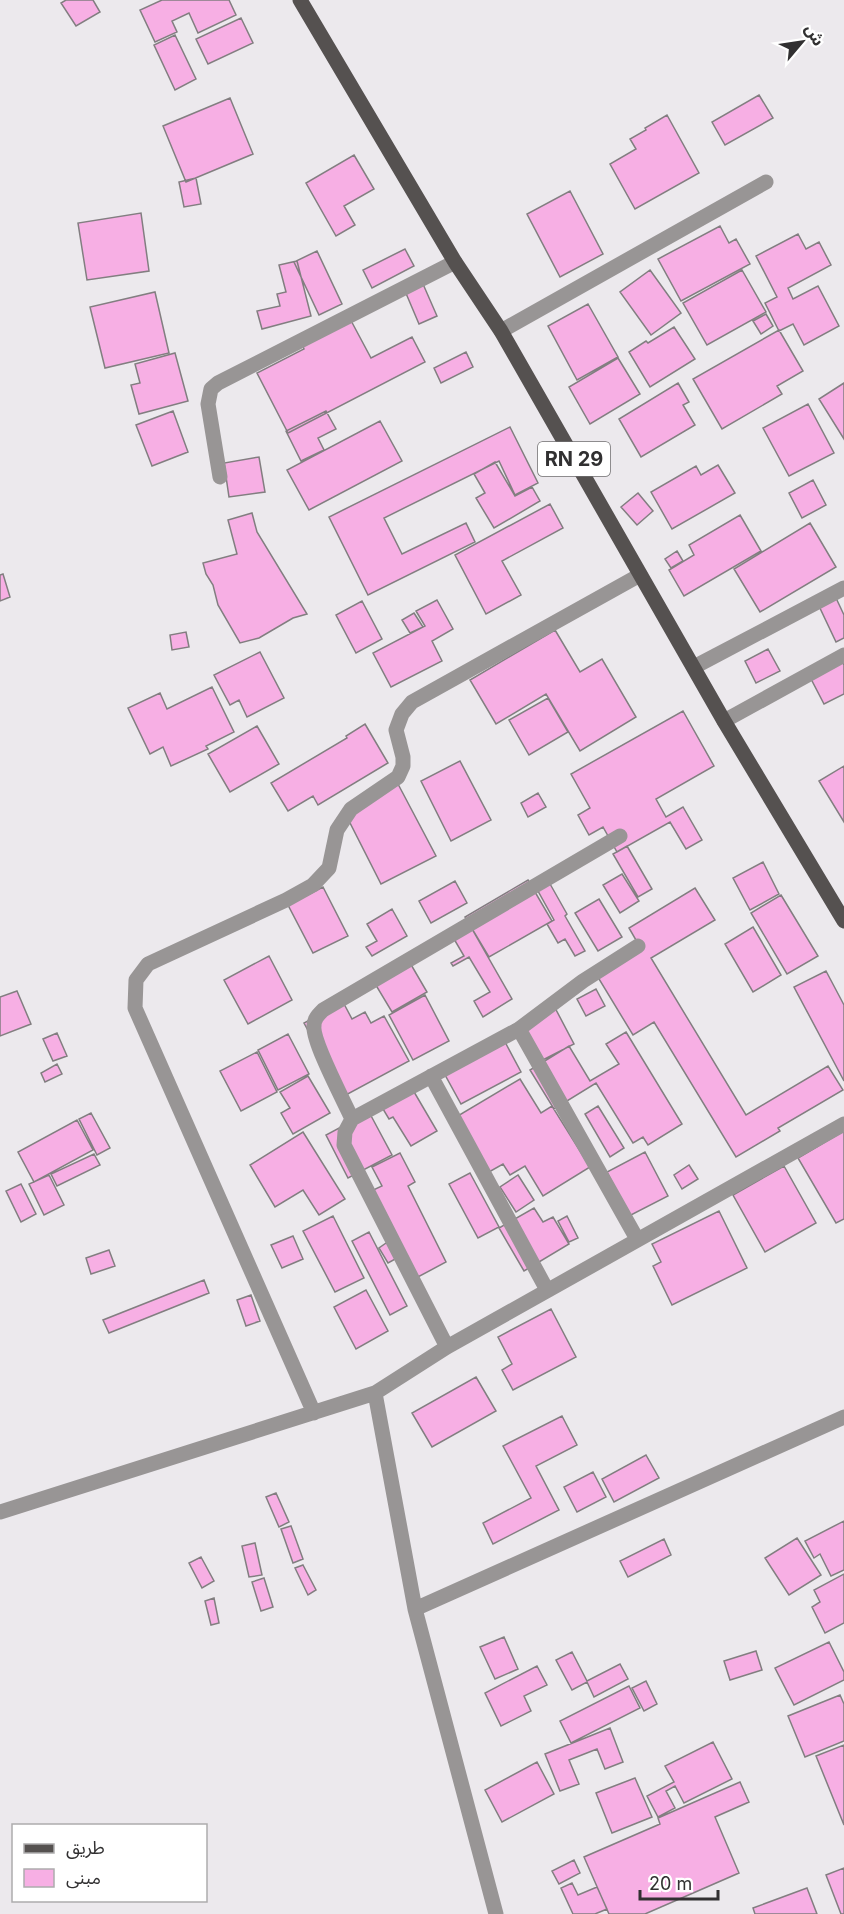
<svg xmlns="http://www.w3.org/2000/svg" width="844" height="1914" viewBox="0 0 844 1914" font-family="Inter,'Noto Sans Arabic',sans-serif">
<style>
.building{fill:#f7afe4;stroke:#827e80;stroke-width:1.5}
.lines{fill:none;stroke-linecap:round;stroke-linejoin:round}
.street{stroke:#989595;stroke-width:15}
.primary{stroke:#555150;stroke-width:15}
.labels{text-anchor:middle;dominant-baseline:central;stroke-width:4.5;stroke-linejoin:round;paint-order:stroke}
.shield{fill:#fff;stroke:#6f6e6f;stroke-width:1.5}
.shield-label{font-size:20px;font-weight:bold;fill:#313031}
</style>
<rect width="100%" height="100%" fill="#ece9ed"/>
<path class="building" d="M66 0H93L100 12 76 26 61 3Z
M162 0H229L236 15 198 33 189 13 172 21 177 32 155 42 140 10Z
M241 18 253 43 208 64 196 39Z
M175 35 196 79 175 90 154 45Z
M759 95 773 118 725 145 712 122Z
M230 98 253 154 186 182 163 126Z
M667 115 699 173 635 209 610 164 636 149 630 139 646 130 645 128Z
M354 155 374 189 344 206 355 225 336 236 306 183Z
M196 178 201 204 184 207 179 182Z
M570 191 603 254 560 277 527 214Z
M141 213 149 271 87 280 78 223Z
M720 226 729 243 736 239 750 264 681 301 658 259Z
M798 234 806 249 819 242 831 265 788 288 793 299 818 286 839 326 804 345 793 324 779 331 765 303 777 297 756 256Z
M405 249 414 266 372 288 363 270Z
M317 251 342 304 319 315 294 262Z
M297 261 311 316 262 329 257 311 280 306 277 294 286 292 279 265Z
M650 270 681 313 651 335 620 292Z
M742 270 766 312 707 345 683 303Z
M423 284 437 316 419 324 405 291Z
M155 292 169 353 105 368 90 307Z
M588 304 618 357 577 380 548 326Z
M766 314 773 326 761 334 753 321Z
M348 315 371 358 412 337 425 362 288 433 257 373 304 349 300 340Z
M674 327 695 359 650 387 629 352 646 341 648 343Z
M779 330 803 371 777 386 782 394 722 429 693 379Z
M466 352 473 367 441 383 434 368Z
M175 353 188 401 139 414 131 385 140 383 135 364Z
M618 358 640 394 590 424 569 387Z
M678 383 689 402 683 405 695 425 641 457 619 419Z
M844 383V439L819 399Z
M808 404 834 453 789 476 763 428Z
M173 411 188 452 152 466 136 425Z
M326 411 336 429 318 438 324 450 301 461 286 431Z
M380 421 402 461 309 510 287 470Z
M510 427 538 483 515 495 499 461 384 518 402 554 466 523 475 542 368 595 329 517Z
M259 457 265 492 229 497 224 463Z
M495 462 515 496 532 487 540 501 494 528 476 498 485 493 474 474Z
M718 465 735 493 672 529 651 492 696 466 701 475Z
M813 480 826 505 802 518 789 493Z
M638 493 653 511 637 525 621 507Z
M550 504 563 528 502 561 521 595 486 614 455 555Z
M252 513 257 532 307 614 293 618 259 638 240 643 218 605 213 585 206 574 203 563 237 554 228 520Z
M740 515 761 551 684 596 669 570 694 555 689 545Z
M810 523 836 567 760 612 734 569Z
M677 551 683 561 671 568 665 559Z
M3 574 10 597 0 601V575Z
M836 598 844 615V638L836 642 819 606Z
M437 600 453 629 432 641 442 661 391 687 373 653 425 626 416 611Z
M362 601 382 639 356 653 336 615Z
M414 613 423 627 410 633 402 620Z
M555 630 580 672 602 659 636 717 580 751 546 694 496 724 470 680Z
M186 632 189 647 172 650 170 635Z
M768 649 780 671 756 683 745 661Z
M260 652 284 698 247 717 239 700 230 705 214 675Z
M841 659 844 665V694L824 704 809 675Z
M212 687 234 732 206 746 208 749 171 766 163 747 150 754 128 708 160 693 167 709Z
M548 698 568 732 529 755 509 720Z
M683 711 714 766 656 799 666 817 683 807 702 840 686 849 670 822 617 852 603 827 589 835 578 815 590 808 571 774Z
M365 724 388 763 318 805 313 796 288 811 271 783 347 738 346 736Z
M257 726 279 764 230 792 208 754Z
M460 761 491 820 451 841 421 781Z
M844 766V822L819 781Z
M398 784 436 856 381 884 344 811Z
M538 793 546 807 528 817 521 803Z
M627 846 652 889 638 897 613 854Z
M763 862 779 894 750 910 733 878Z
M622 874 639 901 620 913 603 885Z
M545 875 567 914 565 916 585 951 575 956 565 939 558 943 547 924 554 920 533 882Z
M528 880 552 921 489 957 465 917Z
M455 881 467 903 431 923 419 901Z
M323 887 348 936 313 953 288 905Z
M695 888 715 920 651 958 746 1115 828 1066 843 1090 778 1128 780 1131 736 1157 654 1022 633 1035 596 974 640 947 629 928Z
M781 895 818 956 787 974 751 913Z
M599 899 622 937 598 951 575 913Z
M392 909 407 936 372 956 366 947 377 941 367 924Z
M753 927 781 975 753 992 725 944Z
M472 929 512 999 483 1017 474 1001 490 992 469 957 453 966 451 963 464 956 454 939Z
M269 956 292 1000 248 1024 224 980Z
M406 956 427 992 392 1012 371 977Z
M826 971 844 1005V1081L794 987Z
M596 989 605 1006 586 1016 577 999Z
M17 991 31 1024 0 1036V997Z
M425 995 449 1041 413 1060 389 1015Z
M343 1002 352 1019 365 1012 371 1023 384 1016 409 1061 344 1096 304 1023Z
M553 1004 574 1044 533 1065 513 1025Z
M626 1032 682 1124 648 1145 643 1137 633 1143 596 1083 554 1109 530 1070 569 1046 590 1081 619 1064 606 1044Z
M57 1033 67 1056 53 1061 43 1039Z
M288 1034 309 1074 278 1090 258 1050Z
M504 1040 521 1072 461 1104 444 1073Z
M257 1052 277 1092 241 1111 220 1071Z
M57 1064 62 1074 45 1082 41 1073Z
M308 1076 330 1113 293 1134 281 1113 290 1108 280 1092Z
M520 1079 541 1113 552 1106 590 1167 543 1196 525 1166 510 1175 503 1164 489 1172 456 1117Z
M410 1085 437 1131 411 1146 393 1117 389 1119 380 1104Z
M598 1106 624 1148 610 1157 585 1114Z
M369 1112 392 1155 348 1178 326 1135Z
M91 1113 110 1148 97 1155 79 1119Z
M77 1120 93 1150 34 1182 18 1152Z
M844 1131V1219L836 1223 798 1158Z
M303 1132 345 1199 319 1215 303 1190 275 1207 250 1165Z
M645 1152 668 1196 629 1216 607 1172Z
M400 1153 415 1182 408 1186 446 1262 416 1278 371 1191 382 1186 372 1167Z
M94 1154 100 1165 57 1186 51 1174Z
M689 1165 698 1179 682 1189 674 1175Z
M784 1166 816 1223 765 1252 733 1195Z
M470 1173 499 1227 478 1238 449 1184Z
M49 1175 64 1205 44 1215 29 1184Z
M518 1175 534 1200 516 1212 500 1187Z
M21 1184 36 1214 21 1222 6 1191Z
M534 1208 543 1222 553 1217 569 1244 524 1271 499 1228Z
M719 1211 747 1268 672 1305 653 1266 661 1262 652 1244Z
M333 1216 364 1278 335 1292 303 1231Z
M567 1216 578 1238 569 1242 558 1221Z
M369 1232 407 1306 390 1315 352 1241Z
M293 1236 303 1259 282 1268 271 1245Z
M389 1241 399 1257 388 1263 379 1248Z
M109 1250 115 1266 91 1274 86 1258Z
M204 1280 209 1293 109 1333 103 1320Z
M366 1290 388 1331 356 1349 334 1307Z
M251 1295 260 1321 246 1326 237 1300Z
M551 1309 576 1357 513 1390 502 1370 512 1364 498 1337Z
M476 1377 496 1411 432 1447 412 1413Z
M562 1416 577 1445 536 1466 559 1510 493 1544 483 1523 531 1498 503 1446Z
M646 1455 659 1478 614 1502 602 1479Z
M593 1472 606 1497 577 1512 564 1487Z
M276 1493 289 1522 279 1527 266 1497Z
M844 1521V1570L831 1576 820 1554 814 1558 805 1541Z
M291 1526 303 1559 293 1563 281 1529Z
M797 1538 821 1575 789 1595 765 1558Z
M664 1539 671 1555 628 1577 620 1561Z
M255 1543 262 1575 249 1577 242 1546Z
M201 1557 214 1581 202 1588 189 1563Z
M303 1565 316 1590 308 1595 295 1568Z
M844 1574V1623L825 1633 812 1607 820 1602 814 1590Z
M264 1578 273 1607 261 1611 252 1582Z
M214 1598 219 1623 211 1625 205 1601Z
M504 1637 518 1669 495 1679 480 1647Z
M829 1642 844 1672V1680L794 1705 775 1668Z
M756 1651 762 1670 730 1680 724 1661Z
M572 1652 587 1681 620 1664 628 1679 594 1697 587 1682 572 1690 556 1660Z
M537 1666 547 1685 524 1696 531 1711 501 1726 485 1693Z
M646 1681 657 1704 644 1711 632 1688Z
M629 1686 640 1708 571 1743 560 1721Z
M840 1695 844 1704V1741L805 1757 788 1716Z
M610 1728 623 1762 605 1769 597 1749 569 1760 579 1784 560 1791 545 1754Z
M713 1742 732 1779 684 1803 675 1786 666 1791 675 1808 658 1817 647 1796 674 1782 665 1766Z
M844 1745V1825L816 1756Z
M537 1762 554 1794 502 1822 485 1790Z
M635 1778 652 1817 612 1833 596 1793Z
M740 1782 749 1802 715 1817 739 1873 645 1914H609L584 1857 660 1824 658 1818Z
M574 1860 580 1873 559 1884 552 1871Z
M844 1868V1914H841L826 1875Z
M572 1883 578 1895 597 1887 607 1909 595 1914H573L561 1888Z
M807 1888 817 1914H755L753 1908Z"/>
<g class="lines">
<path class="street" d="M501 331 766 182
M220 477 208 404 211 389 218 383 455 262
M694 667 844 588
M724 721 844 655
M519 1029 637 1239
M431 1076 547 1290
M352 1119C344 1101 312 1041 314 1026 314 1019 318 1015 323 1010L620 836
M447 1347 344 1145 345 1132 352 1119 519 1029 583 981 638 946
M375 1393 415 1609 496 1914
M314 1413 135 1008 136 980 148 964 286 900 313 885 329 868 337 830 351 809 398 777 403 766V757L396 730 402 714 412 702 640 575
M0 1512 375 1393 447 1347 844 1124
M415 1609 844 1417"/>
<path class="primary" d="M300 0 455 262 501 331 724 721 844 921"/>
</g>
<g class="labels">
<rect class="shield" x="538" y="442" width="72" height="34" rx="4.5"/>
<g class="shield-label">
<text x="574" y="459">RN 29</text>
</g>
</g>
<rect x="12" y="1824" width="195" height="78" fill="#ffffff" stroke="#adacad" stroke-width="1.5"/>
<rect x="24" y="1844" width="30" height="9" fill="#555150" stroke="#adacad" stroke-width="1.5"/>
<text x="66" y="1854" font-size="18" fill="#313031">طريق</text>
<rect x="24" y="1869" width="30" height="18" fill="#f7afe4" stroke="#adacad" stroke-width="1.5"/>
<text x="66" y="1884" font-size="18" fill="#313031">مبنى</text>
<g transform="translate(802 42) rotate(61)" stroke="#ffffff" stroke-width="4.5" paint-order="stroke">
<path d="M0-4.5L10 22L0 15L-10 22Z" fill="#313031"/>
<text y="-9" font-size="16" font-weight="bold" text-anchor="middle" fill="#313031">ش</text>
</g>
<path d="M640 1890v9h78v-9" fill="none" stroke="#313031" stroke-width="3"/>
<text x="649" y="1890" font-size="18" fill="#313031" stroke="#ffffff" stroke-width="4.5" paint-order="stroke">20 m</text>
</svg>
